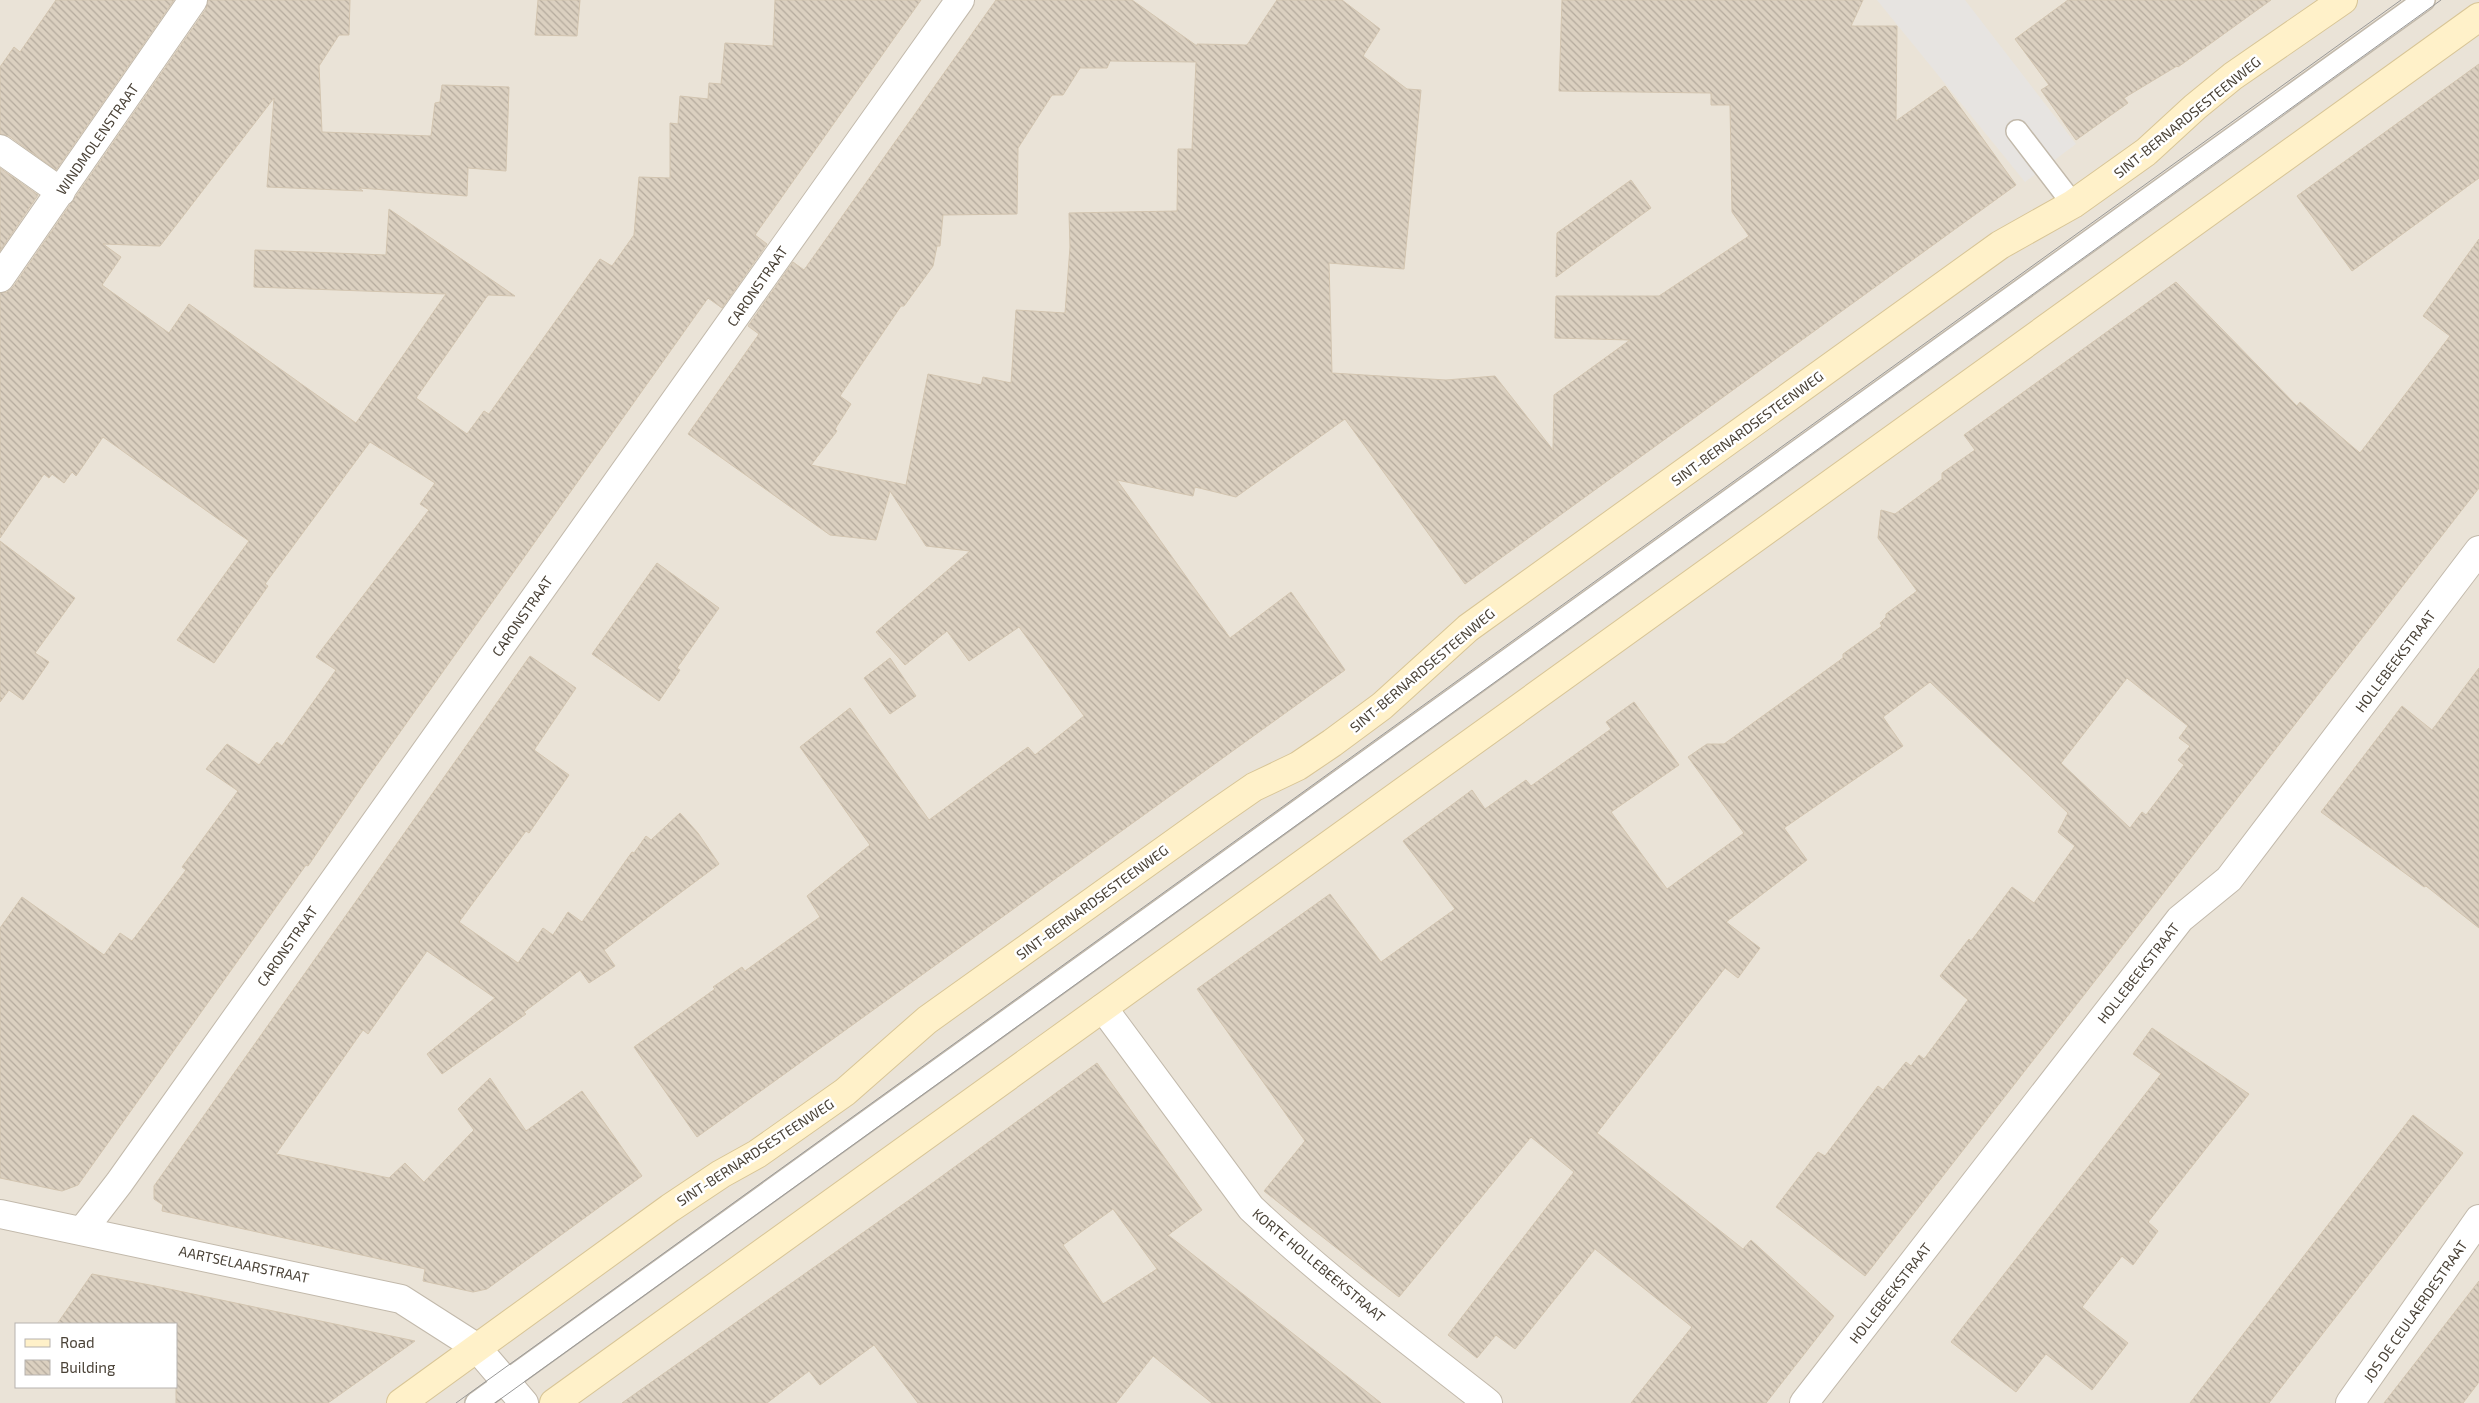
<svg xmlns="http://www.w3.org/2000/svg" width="2479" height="1403" viewBox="0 0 2479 1403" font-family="'Exo 2',sans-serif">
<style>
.residential{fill:#eae3d7;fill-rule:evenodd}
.parking{fill:#e7e4e1}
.building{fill:url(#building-back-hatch);stroke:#d3c5b0;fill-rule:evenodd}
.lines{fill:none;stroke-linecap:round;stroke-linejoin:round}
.lane-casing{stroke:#c2b9ab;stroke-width:24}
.street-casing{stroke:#c2b9ab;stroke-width:30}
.secondary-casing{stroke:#d8c596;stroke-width:30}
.lane{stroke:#fff;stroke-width:21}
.street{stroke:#fff;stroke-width:28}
.secondary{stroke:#fff1c9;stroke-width:28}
.tram{stroke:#989898;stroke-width:1}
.labels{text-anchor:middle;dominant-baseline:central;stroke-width:5;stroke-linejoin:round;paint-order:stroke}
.street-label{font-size:14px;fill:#4a4237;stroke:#fff}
</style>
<defs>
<pattern id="building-back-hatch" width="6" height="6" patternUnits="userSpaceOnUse" patternTransform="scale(1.25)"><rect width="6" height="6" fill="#dbd0c0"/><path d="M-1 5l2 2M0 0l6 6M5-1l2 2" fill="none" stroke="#b4aa9d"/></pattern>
</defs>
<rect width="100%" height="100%" fill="#f5f1e9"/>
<path class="residential" d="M0 0H2479V1403H0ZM16 1324H176V1387H16Z"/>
<path class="parking" d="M1877 0H1965L2076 144 2025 182Z"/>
<path class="building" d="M56 0H174L56 170 9 136 0 134V67L14 47 20 52Z
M208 0H350L349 35H339L319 66 322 132 431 136 435 103 440 102 442 85 509 87 506 171 468 168 467 196 359 188 363 191 267 187 274 98 160 246 103 244 121 257 102 285 169 333 189 304 356 423 446 294 254 287 255 250 386 255 389 209 515 296 488 295 416 398 467 434 484 411 489 414 600 259 612 266 634 235 639 177 670 178V123L678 124 680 96 708 99 709 83 721 84 725 43 773 46 775 0H921L755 235 767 244 722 308 708 298 371 773 308 866 306 865 78 1185 62 1191 0 1178V928L22 897 104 955 120 933 132 941 186 870 182 867 238 791 206 769 227 744 259 765 277 742 282 746 336 670 316 657 429 510 420 504 435 483 370 442 265 584 268 586 214 663 177 640 249 541 103 437 76 476 72 472 64 483 52 474 49 478 44 474 0 538V293L7 292 13 287 206 9Z
M538 0H580L577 36 535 35Z
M996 0H1132L1197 46V44L1247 45 1277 0H1342L1380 29 1363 56 1407 89 1421 90 1404 269 1329 263 1332 373 1446 380 1495 376 1553 450 1554 395 1630 340 1555 338 1556 296H1659L1749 236 1732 212 1730 105H1711V93L1559 91 1562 0H1863L1851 26H1897L1896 121 1945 86 2016 185 1465 584 1345 419 1236 497 1195 487 1193 496 1117 480 1230 638 1291 592 1345 670 697 1137 634 1047 715 989 713 987 742 967 745 971 820 917 807 896 870 845 800 747 850 708 929 820 1028 747 1035 755 1084 716 1019 627 969 661 947 631 905 665 876 632 970 551 926 546 890 491 876 540 830 535 688 434 759 334 748 326 793 262 804 270ZM1110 61 1196 62 1192 149H1178L1177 211 1069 213 1070 247 1065 313 1016 310 1011 383 983 377 981 385 928 374 906 485 811 465 837 431 835 429 851 404 840 396 901 306H904L933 266 937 246H940L943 215 1017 214 1018 148 1052 95H1063L1080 68H1107Z
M2068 0H2271L2178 67 2177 66 2124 98 2128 103 2076 140 2041 90 2049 85 2015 39Z
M2479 64V178L2352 271 2297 196Z
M0 168 38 195 0 251Z
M1631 180 1651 208 1556 277 1557 233Z
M2479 239V488L1865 1276 1776 1207 1818 1152 1825 1156 1878 1086 1883 1090 1906 1062 1911 1066 1919 1055 1924 1059 1968 1000 1940 976 1969 939 1971 941 2012 887 2034 903 2075 846 2058 832 2068 813 1930 682 1883 717 1903 746 1784 828 1807 860 1726 922 1760 948 1738 978 1725 968 1597 1133 1743 1249 1751 1240 1834 1316 1766 1403H1631L1692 1327 1595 1249 1515 1349 1496 1335 1477 1358 1448 1335 1574 1172 1531 1137 1399 1297 1264 1191 1305 1141 1197 989 1330 894 1381 962 1455 909 1403 841 1472 790 1485 809 1526 780 1531 786 1611 729 1606 722 1634 702 1679 765 1611 812 1667 889 1744 833 1688 757 1707 744H1724L1843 658V654L1882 626 1880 623 1886 617V614L1917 591 1878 538 1881 510 1895 514 1942 479V473L1975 450 1964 435 2176 282 2297 406 2300 402 2360 453 2450 336 2423 316ZM2127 678 2188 726 2179 738 2190 746 2178 760 2184 765 2146 815 2142 812 2130 828 2061 763Z
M0 541 75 598 35 653 49 662 23 700 9 690 0 702Z
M657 563 719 608 677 668 680 670 659 701 592 654Z
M530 656 576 688 534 750 569 775 529 833 526 831 459 922 518 963 543 928 553 935 568 912 582 922 632 852 634 853 646 836 651 840 680 813 698 833 719 864 604 950 615 966 589 983 580 970 524 1012 526 1014 442 1074 427 1054 495 998 427 951 368 1034 363 1030 276 1154 389 1178 405 1163 424 1182 474 1130 458 1109 490 1078 526 1131 582 1091 642 1176 487 1289 473 1292 423 1281 425 1269 162 1211 163 1205 154 1199V1186Z
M890 658 916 696 890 714 864 678Z
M2479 668V928L2426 886 2424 887 2321 812 2402 706 2432 730Z
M2152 1028 2249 1094 2148 1222 2158 1231 2133 1265 2122 1256 2082 1307 2128 1343 2092 1390 2046 1354 2016 1392 1951 1342 2161 1074 2133 1054Z
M1097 1063 1202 1210 1168 1235 1381 1403H1212L1153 1356 1116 1403H918L874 1345 820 1385 809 1371 767 1403H622L912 1198ZM1113 1209 1157 1269 1103 1304 1063 1245Z
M2413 1115 2463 1153 2269 1403H2190Z
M92 1274 155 1286 415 1341 328 1403H176V1324H57Z
M2479 1281V1382L2463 1403H2384Z"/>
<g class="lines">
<g class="lane-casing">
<path id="lane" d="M2017 131 2073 204
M476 1403 2424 0"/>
</g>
<g class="street-casing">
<path id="street" d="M0 149 61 192
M0 278 193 0
M1103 1008 1251 1208C1325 1278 1408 1340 1488 1403
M0 1214 401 1299 476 1347 524 1403
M82 1231 119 1183 960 0
M1804 1403 2180 919 2229 879 2479 550
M2350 1403 2479 1219"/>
</g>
<g class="secondary-casing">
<path id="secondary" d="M401 1403 670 1208 721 1174 757 1154 845 1092 927 1020 1215 814 1254 787 1298 766 1332 743 1382 706 1468 628 2000 245 2073 204 2146 152 2195 107 2233 76 2343 0
M554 1403 2479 17"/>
</g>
<use href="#lane" class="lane"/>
<use href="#street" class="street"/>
<use href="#secondary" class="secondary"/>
<path class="tram" d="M456 1403 2401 0
M495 1403 2441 0"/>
</g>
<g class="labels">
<g class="street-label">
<text transform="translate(2187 117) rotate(-39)">SINT-BERNARDSESTEENWEG</text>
<text transform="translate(97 139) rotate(-55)">WINDMOLENSTRAAT</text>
<text transform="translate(757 286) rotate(-55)">CARONSTRAAT</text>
<text transform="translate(1747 428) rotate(-36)">SINT-BERNARDSESTEENWEG</text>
<text transform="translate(522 616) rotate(-55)">CARONSTRAAT</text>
<text transform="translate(2395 661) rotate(-53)">HOLLEBEEKSTRAAT</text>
<text transform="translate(1422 670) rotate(-40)">SINT-BERNARDSESTEENWEG</text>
<text transform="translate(1092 902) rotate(-36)">SINT-BERNARDSESTEENWEG</text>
<text transform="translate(287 946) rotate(-55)">CARONSTRAAT</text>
<text transform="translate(2138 973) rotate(-52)">HOLLEBEEKSTRAAT</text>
<text transform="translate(755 1152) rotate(-33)">SINT-BERNARDSESTEENWEG</text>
<text transform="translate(244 1264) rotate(12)">AARTSELAARSTRAAT</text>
<text transform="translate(1319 1265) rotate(40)">KORTE HOLLEBEEKSTRAAT</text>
<text transform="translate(1890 1293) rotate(-52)">HOLLEBEEKSTRAAT</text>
<text transform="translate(2415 1311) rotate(-55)">JOS DE CEULAERDESTRAAT</text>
</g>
</g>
<rect x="15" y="1323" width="162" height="65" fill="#ffffff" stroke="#b7b3af"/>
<rect x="25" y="1339" width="25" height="8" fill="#fff1c9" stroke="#b7b3af"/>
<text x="60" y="1348" font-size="15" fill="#4a4237">Road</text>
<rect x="25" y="1360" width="25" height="15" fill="url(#building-back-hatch)" stroke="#b7b3af"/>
<text x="60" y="1373" font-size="15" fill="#4a4237">Building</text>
</svg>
